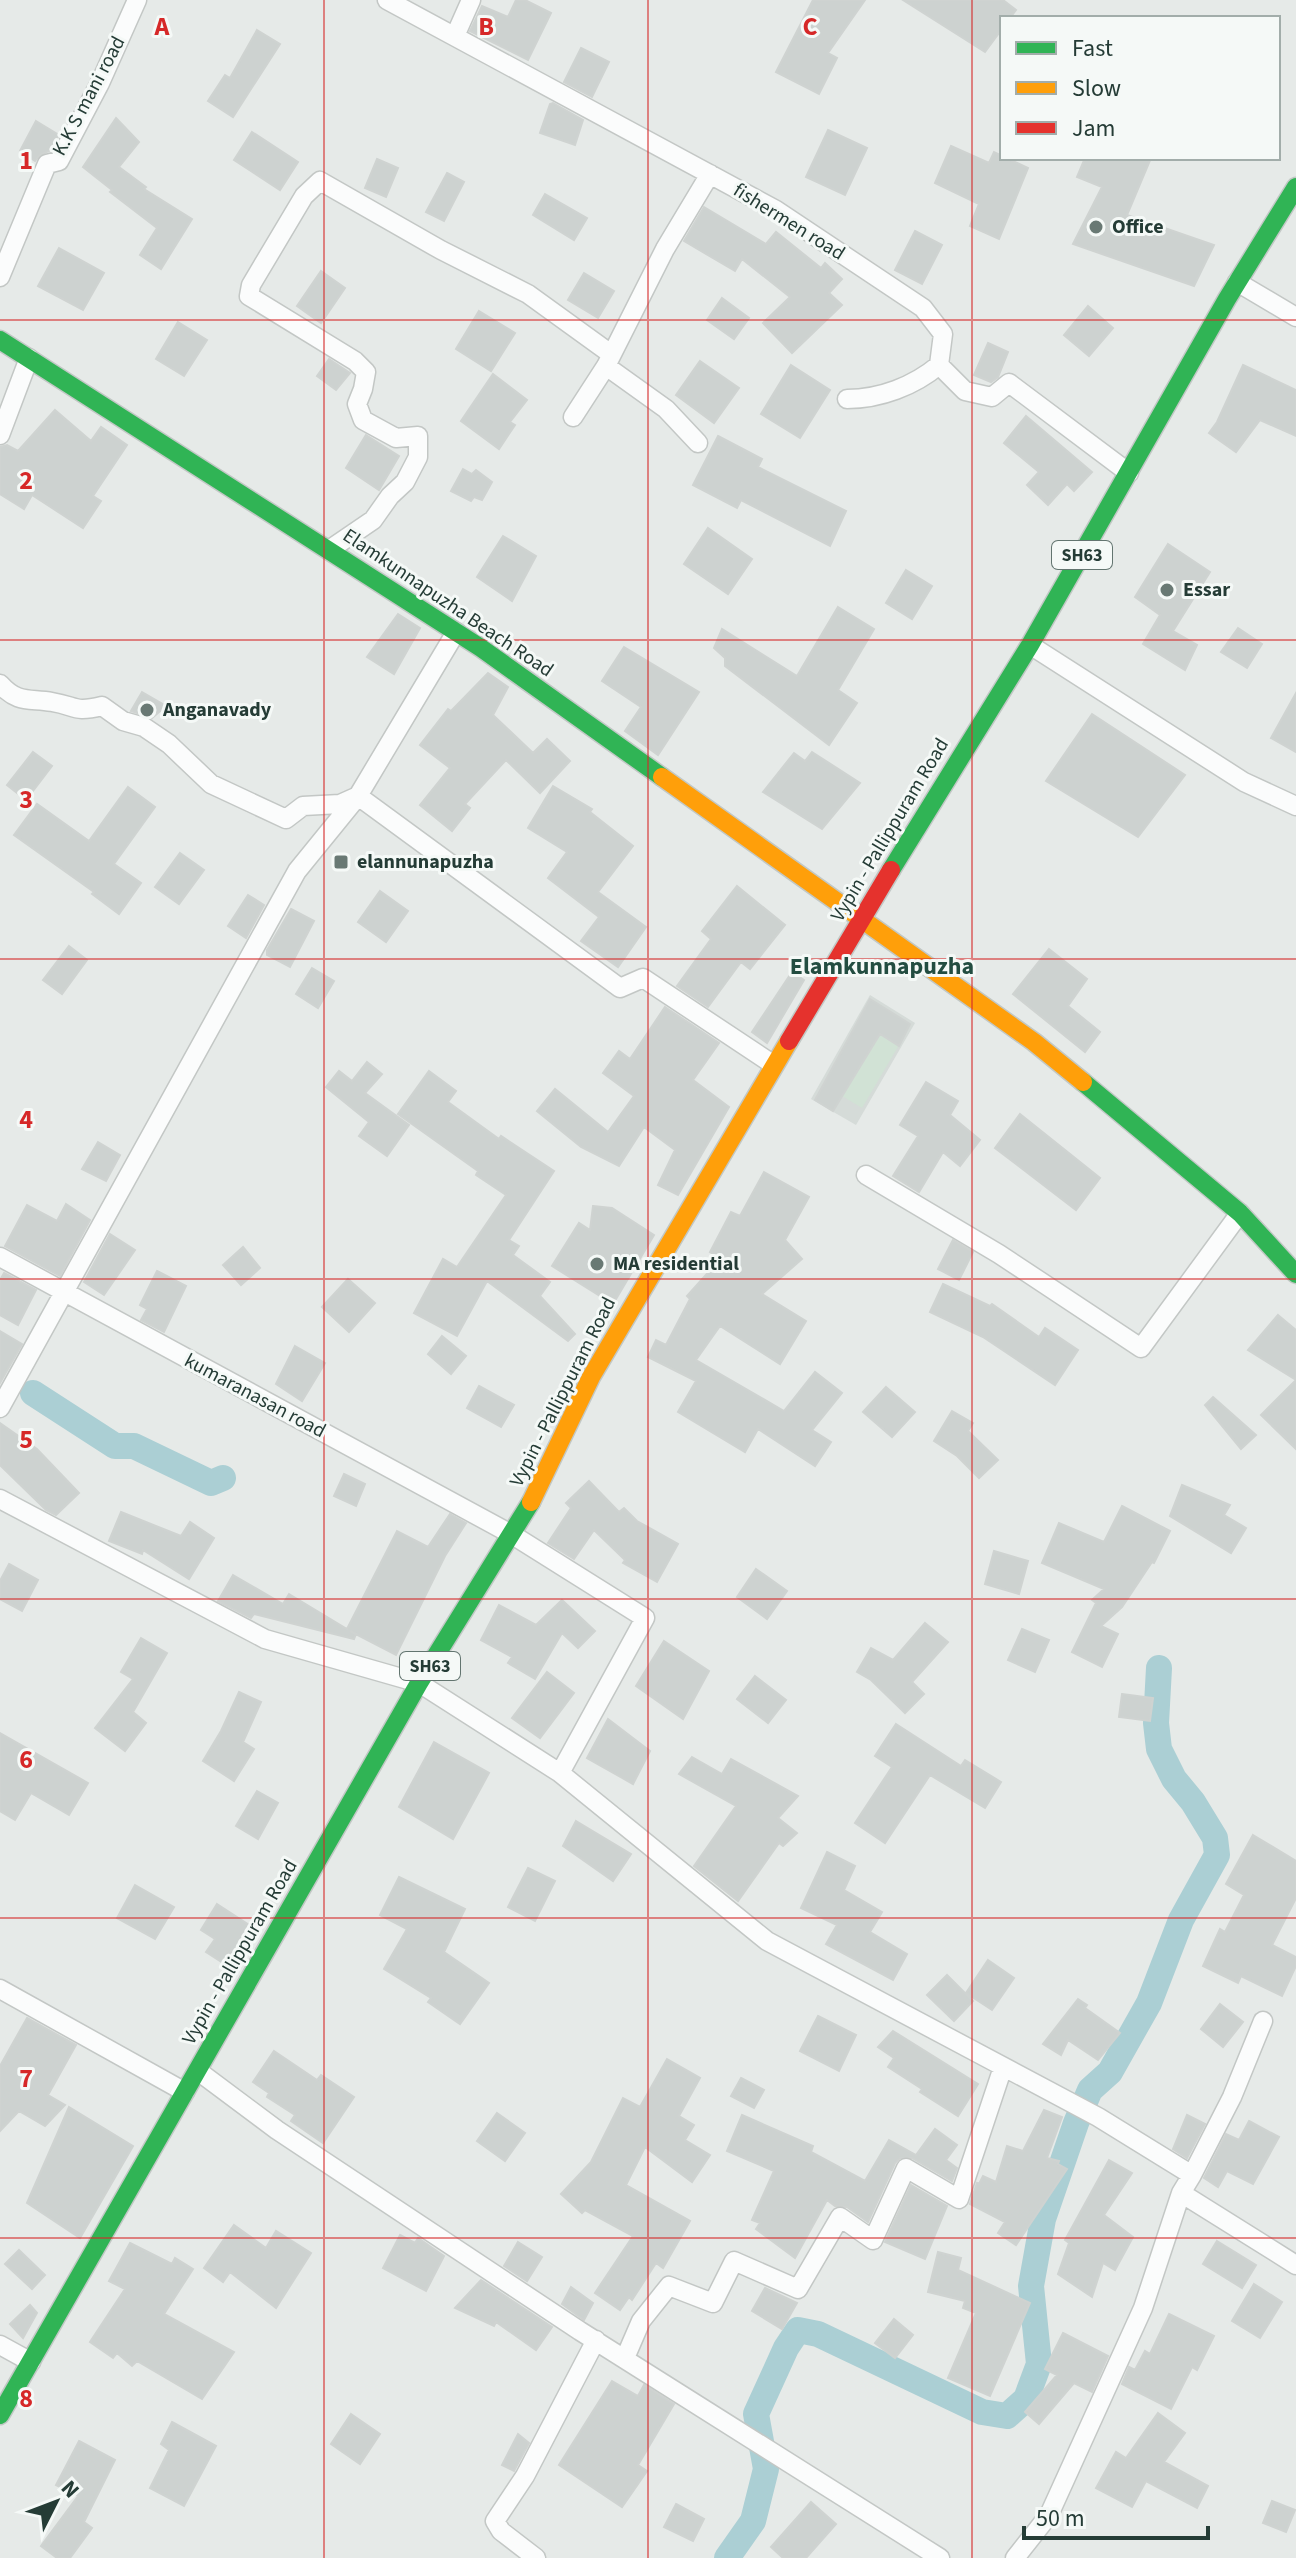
<svg xmlns="http://www.w3.org/2000/svg" width="1296" height="2558" viewBox="0 0 1296 2558" font-family="'Source Sans 3',sans-serif">
<style>
.built{fill:#d5dbd8}
.green{fill:#d1e2d5}
.lines{fill:none;stroke-linecap:round;stroke-linejoin:round}
.canal{stroke:#abcfd4;stroke-width:26}
.building{fill:#cdd2d0;stroke:#cfd3d1;stroke-width:2}
.street-casing{stroke:#c3c7c5;stroke-width:21}
.fast-casing{stroke:#c2c8c5;stroke-width:21}
.slow-casing{stroke:#c2c8c5;stroke-width:21}
.jam-casing{stroke:#c2c8c5;stroke-width:21}
.street{stroke:#fbfcfc;stroke-width:18}
.fast{stroke:#30b455;stroke-width:18}
.slow{stroke:#ff9f0a;stroke-width:18}
.jam{stroke:#e5322d;stroke-width:18}
.grid{fill:none;stroke:#d62828;stroke-width:2;stroke-opacity:0.55}
.poi-dot{fill:#697974;stroke:#f5f9f7;stroke-width:3}
.labels{text-anchor:middle;dominant-baseline:central;stroke-width:6;stroke-linejoin:round;paint-order:stroke}
.shield{fill:#f5f9f7;stroke:#637570;stroke-width:2}
.shield-label{font-size:18px;font-weight:bold;fill:#253c36}
.street-label{font-size:20px;fill:#253c36;stroke:#f5f9f7}
.poi-label{font-size:20px;font-weight:bold;fill:#253c36;stroke:#f5f9f7;text-anchor:start}
.quarter-label{font-size:24px;font-weight:bold;fill:#234d41;stroke:#f5f9f7}
.grid-label{font-size:26px;text-anchor:middle;font-weight:bold;fill:#d62828;stroke:#f5f9f7;stroke-width:6;stroke-linejoin:round;paint-order:stroke}
</style>
<rect width="100%" height="100%" fill="#e6eae8"/>
<path class="built" d="M870 995 915 1023 856 1125 811 1099Z"/>
<path class="green" d="M880 1034 899 1045 862 1108 842 1096Z"/>
<g class="lines">
<path class="canal" d="M33 1393 115 1446H134L211 1483 223 1478
M727 2558 753 2521 766 2469 756 2414 786 2348 798 2330 818 2334 982 2412 1007 2416 1026 2399 1039 2364 1031 2286 1043 2219 1076 2123 1090 2090 1110 2072 1149 2003 1181 1920 1217 1855 1215 1838 1193 1802 1174 1779 1159 1749 1156 1723 1159 1668"/>
</g>
<path class="building" d="M516 0H525L551 13 528 60 470 31 482 6 508 17Z
M813 0H865L828 53 837 58 819 94 776 72Z
M903 0H1003L1016 10 1010 18H1002V29L985 52Z
M257 30 280 44 233 117 208 101 225 75 230 78Z
M581 48 609 62 592 97 564 82Z
M553 103 583 120 575 145 540 133 550 104Z
M116 118 139 142 119 167 146 187 144 189 192 219 161 269 140 255 157 228 110 192 112 190 83 167Z
M36 121 59 135 49 151 40 155 35 161 20 151Z
M828 130 867 148 845 195 806 177Z
M252 132 298 162 280 190 234 160Z
M951 146 989 163 994 152 1028 168 999 239 970 226 979 204 935 183Z
M1085 158H1151L1127 215 1214 245 1194 286 1073 244 1102 187 1077 177Z
M377 159 398 168 386 197 365 188Z
M447 173 464 182 444 221 426 212Z
M545 194 587 218 574 240 533 215Z
M704 207 766 244 776 232 821 268 825 263 842 279 829 293 842 305 792 353 763 323 790 297 742 259 735 271 684 241Z
M915 231 942 245 922 284 895 270Z
M59 248 104 273 83 310 38 286Z
M321 271 345 288 321 323 297 306Z
M584 273 614 291 598 318 568 300Z
M722 298 749 318 734 339 707 320Z
M1088 306 1113 328 1089 356 1064 335Z
M479 311 515 333 491 371 456 349Z
M178 322 207 340 184 376 156 359Z
M988 343 1008 352 998 377 991 382 974 375Z
M329 359 350 373 336 390 317 376Z
M700 361 739 388 714 423 676 395Z
M791 365 830 390 800 438 761 414Z
M1243 365 1296 390V436L1260 420 1236 452 1209 433 1217 422Z
M493 374 527 400 510 422 515 425 499 449 461 421Z
M55 410 91 441 101 427 127 445 93 496 101 501 83 528 32 495 24 509 0 494V447L7 445 18 451Z
M1026 416 1092 472 1074 491 1067 484 1048 505 1027 485 1039 472 1004 443Z
M366 435 399 456 379 490 346 468Z
M718 436 762 459 758 467 846 511 830 546 741 500 737 508 693 485Z
M463 469 472 474 476 470 492 482 482 500 474 497 471 501 451 491Z
M708 528 752 559 728 594 684 564Z
M503 536 536 556 512 601 477 577Z
M1168 544 1210 572 1173 631 1197 645 1185 670 1143 644 1160 615 1135 597Z
M906 570 932 586 912 619 886 603Z
M838 607 874 629 838 690 857 703 829 745 725 666V658L714 648 722 629 797 676Z
M398 614 420 628 394 674 367 657Z
M1238 628 1262 644 1247 668 1221 652Z
M624 647 699 692 658 755 625 731 641 707 602 681Z
M488 673 508 687 493 715 533 753 547 739 570 761 540 793 506 760 465 804 470 808 452 831 420 805 450 768 420 745 448 709 451 711Z
M142 692 166 706 152 718 131 711Z
M1296 693V752L1271 738Z
M1092 714 1185 775 1138 837 1046 781Z
M33 752 52 766 26 800 7 785Z
M812 752 860 783 822 829 763 792 794 753 805 761Z
M553 786 592 809 590 812 633 846 598 892 646 927 618 967 581 941 599 917 548 878 567 852 528 828Z
M128 787 155 807 114 864 141 883 119 914 92 894 94 892 14 835 37 804 89 841Z
M180 853 204 870 179 904 155 887Z
M737 886 785 925 750 969 741 962 708 1007 677 986 711 939 702 931Z
M380 891 408 911 386 942 358 922Z
M248 895 264 905 246 938 228 926Z
M291 909 314 921 290 967 267 955V950Z
M69 946 87 960 62 994 43 980Z
M1049 949 1087 979 1068 1006 1100 1032 1085 1052 1013 994Z
M312 968 334 981 318 1008 296 994Z
M792 972 804 980 767 1043 752 1032Z
M870 999 910 1024 899 1046 880 1034 833 1111 815 1100Z
M665 1007 719 1043 693 1080 729 1107 678 1195 658 1185 675 1150 644 1127 619 1166 581 1147 537 1111 555 1089 608 1132 634 1096 603 1073 619 1051 630 1059Z
M367 1062 382 1074 365 1093 409 1125 387 1156 359 1136 369 1122 326 1087 339 1071 352 1081Z
M429 1071 456 1091 448 1102 499 1139 501 1136 554 1171 509 1240 519 1246 513 1255 550 1282 540 1296 575 1334 568 1341 487 1281 457 1336 414 1313 443 1259 457 1267 506 1195 476 1175 478 1171 398 1114Z
M926 1082 958 1101 950 1115 980 1140 960 1166 943 1152 919 1192 893 1176 918 1136 900 1125Z
M1020 1114 1100 1178 1076 1210 995 1148Z
M98 1142 120 1155 106 1181 82 1169Z
M764 1172 809 1197 785 1240 802 1259 762 1294 806 1321 780 1364 720 1326 696 1360 784 1411 815 1372 842 1393 812 1430 831 1442 815 1466 758 1429 745 1452 678 1412 696 1381 648 1357 656 1340 666 1345 690 1299 687 1296 721 1258 710 1252 731 1212 740 1216Z
M66 1204 90 1220 60 1276 5 1246 27 1205 57 1221Z
M593 1206 612 1208 654 1235 613 1304 552 1266 579 1223 590 1230Z
M110 1234 135 1250 104 1295 84 1282Z
M953 1240 973 1252 959 1280 938 1269Z
M243 1247 260 1268 241 1285 223 1265Z
M157 1271 186 1286 164 1332 141 1320 147 1309 140 1305Z
M4 1273 36 1290 18 1325 0 1315V1280Z
M348 1279 375 1303 349 1332 322 1307Z
M943 1284 990 1306 992 1304 1039 1337 1045 1328 1078 1350 1055 1385 983 1337 930 1312Z
M1278 1315 1296 1330V1449L1261 1415 1296 1380 1248 1350Z
M0 1331 22 1344 0 1383Z
M442 1336 466 1356 451 1374 428 1354Z
M295 1346 325 1363 302 1401 276 1384Z
M479 1386 514 1405 501 1427 467 1408Z
M886 1387 915 1412 892 1437 863 1412Z
M1213 1397 1256 1435 1241 1449 1205 1405Z
M952 1411 973 1423 968 1431 998 1460 979 1478 957 1456 934 1441Z
M0 1423 37 1449 79 1493 56 1515 46 1510 0 1465Z
M344 1474 365 1484 356 1506 334 1496Z
M589 1481 619 1512 624 1508 637 1521 678 1544 657 1582 623 1563 625 1560 594 1530 574 1559 548 1543 571 1508 566 1503Z
M1182 1485 1230 1505 1224 1515 1246 1528 1231 1553 1170 1516Z
M1122 1506 1170 1531 1154 1563 1152 1562 1122 1607 1101 1626 1118 1634 1102 1667 1072 1652 1096 1603 1092 1600 1104 1589 1042 1563 1059 1523 1104 1542Z
M121 1512 181 1536 190 1522 214 1538 189 1579 143 1550 142 1554 109 1541Z
M450 1514 466 1523 445 1556 396 1655 350 1631 356 1634 354 1639 254 1614 251 1618 218 1601 233 1575 283 1604 289 1594 347 1629 397 1531 428 1547Z
M994 1551 1028 1561 1019 1594 985 1584Z
M9 1564 38 1580 22 1611 0 1599V1581Z
M756 1569 787 1591 767 1619 737 1597Z
M562 1600 595 1631 578 1648 562 1633 535 1679 508 1663 512 1657 481 1640 499 1605 536 1625Z
M925 1623 948 1642 912 1682 924 1694 905 1713 871 1680 857 1672 871 1648 893 1660Z
M1022 1629 1049 1640 1035 1672 1008 1660Z
M141 1638 167 1653 133 1712 146 1723 125 1751 95 1728 133 1679 121 1672Z
M664 1641 709 1671 683 1719 636 1686Z
M547 1672 574 1693 540 1738 512 1718Z
M755 1676 786 1700 768 1723 737 1699Z
M239 1692 261 1702 243 1742 254 1749 234 1781 203 1761 221 1731Z
M1122 1694 1153 1698 1150 1721 1119 1717Z
M608 1719 650 1751 633 1784 587 1758Z
M896 1724 961 1766 965 1760 1001 1782 985 1808 930 1775 885 1843 855 1823 892 1767 875 1756Z
M0 1733 88 1783 69 1815 31 1793 15 1820 0 1811Z
M434 1742 489 1773 453 1839 399 1807Z
M692 1757 722 1774 731 1759 798 1796 778 1818 797 1833 783 1846 779 1843 738 1901 694 1866 736 1806 679 1774Z
M257 1791 278 1803 258 1839 236 1826Z
M576 1821 631 1854 613 1881 563 1846Z
M1253 1835 1296 1861V1898L1272 1945 1296 1957V1966L1282 1996 1241 1976 1238 1983 1203 1966 1220 1929 1225 1932 1244 1895 1226 1884Z
M827 1852 855 1866 844 1890 882 1912 870 1932 907 1954 893 1980 826 1944 837 1925 801 1908Z
M528 1868 555 1881 535 1921 508 1907Z
M399 1877 465 1909 444 1952 489 1983 460 2024 428 2002 431 1998 384 1969 407 1929 380 1915Z
M135 1885 174 1907 155 1939 117 1918Z
M217 1904 257 1930 234 1970 206 1952 215 1939 201 1930Z
M988 1960 1014 1978 992 2010 966 1993Z
M947 1975 973 2001 954 2021 927 1995Z
M1078 1999 1087 2005 1085 2008 1120 2033 1098 2060 1068 2040 1061 2055 1043 2044Z
M1220 2004 1243 2022 1223 2047 1201 2029Z
M818 2016 856 2035 839 2071 800 2051Z
M27 2018 76 2045 48 2095 65 2105 45 2126 19 2111 0 2131V2066Z
M893 2031 978 2084 958 2116 920 2092 922 2089 888 2067 894 2058 878 2047Z
M274 2051 317 2080 321 2075 354 2097 323 2143 291 2121 295 2115 267 2097 269 2093 253 2082Z
M667 2059 700 2078 679 2116 694 2125 685 2140 710 2155 692 2182 645 2147 626 2185 690 2221 663 2268 656 2263 632 2300 629 2297 620 2310 595 2293 633 2236 585 2210 582 2213 561 2194 591 2162 623 2098 640 2107Z
M741 2078 764 2090 754 2108 731 2096Z
M69 2107 133 2146 80 2238 27 2203Z
M1044 2110 1062 2117 1047 2158 1059 2161 1058 2164 1067 2169 1016 2245 998 2233 1005 2222 970 2204 977 2183 979 2184 983 2176 996 2182 1007 2146 1023 2151Z
M497 2113 525 2133 505 2161 477 2141Z
M742 2115 813 2146 811 2152 865 2181 889 2140 916 2155 935 2129 957 2145 946 2160 957 2168 952 2181 912 2158H900L895 2163 868 2222 847 2207 835 2206 827 2200 795 2258 756 2229 760 2223 752 2220 774 2171 727 2151Z
M1187 2115 1205 2124 1187 2158 1173 2149Z
M1249 2121 1279 2137 1253 2184 1227 2171 1218 2187 1204 2178 1226 2134 1239 2140Z
M1109 2160 1132 2173 1104 2215 1133 2237 1115 2270 1103 2263 1092 2297 1058 2274 1069 2243 1065 2240Z
M911 2185 947 2206 925 2259 885 2242Z
M234 2225 266 2248 276 2231 311 2253 276 2308 230 2272 223 2282 204 2268Z
M400 2235 415 2243 418 2238 444 2256 426 2291 383 2268Z
M1217 2241 1256 2265 1242 2288 1203 2264Z
M518 2242 542 2257 527 2281 504 2266Z
M130 2243 172 2264 175 2258 193 2269 164 2314 234 2352 202 2399 137 2361 132 2366 117 2353 113 2358 90 2342 125 2289 109 2281Z
M19 2250 45 2275 32 2289 5 2264Z
M938 2252 961 2258 958 2270 1030 2303 990 2396 948 2378 976 2313 963 2308 965 2301 928 2292Z
M481 2280 552 2327 536 2350 496 2322 494 2326 455 2308Z
M1254 2284 1282 2302 1260 2338 1232 2321Z
M571 2287 593 2303 584 2320 562 2304Z
M765 2288 797 2303 782 2329 752 2311Z
M30 2305 37 2313 23 2338 10 2324Z
M1169 2314 1214 2336 1197 2370 1192 2367 1171 2409 1122 2384 1129 2367 1135 2370 1145 2351 1150 2354Z
M894 2319 913 2335 895 2358 875 2343Z
M1063 2333 1108 2356 1092 2392 1074 2383 1039 2424 1025 2412 1057 2375 1045 2369Z
M612 2381 638 2396 644 2385 674 2404 638 2465 647 2471 622 2507 559 2465Z
M1158 2413 1185 2433 1164 2462 1208 2486 1197 2508 1146 2481 1132 2507 1096 2488 1116 2452 1126 2458Z
M351 2414 380 2434 360 2464 331 2444Z
M172 2422 216 2446 184 2506 150 2488 169 2450 161 2444Z
M518 2434 529 2443 514 2471 502 2465Z
M79 2441 115 2460 84 2522 92 2528 70 2558H57L41 2546 78 2496 56 2485Z
M1272 2501 1295 2510 1286 2532 1263 2523Z
M811 2502 836 2524 806 2558H783L771 2547Z
M676 2504 704 2519 693 2541 664 2527Z"/>
<g class="lines">
<g class="street-casing">
<path id="street" d="M387 0 776 210 923 308 943 334 939 365 965 391 992 397 1009 383 1129 473
M455 36 471 0
M0 277 47 164 59 161 100 83 137 0
M1237 282 1296 317
M606 366 666 409 698 443
M847 399C880 399 914 386 939 365
M573 417 606 366 665 249 710 174
M0 435 29 358
M329 550 373 520 390 496 405 482 418 457V436L396 438 363 420 357 404 363 389 366 372 355 361 249 296 251 285 304 196 320 181 441 250 528 294 611 354
M1030 645 1244 782 1296 806
M0 684C18 704 29 698 52 702 77 706 73 713 102 706L123 721 144 727 169 744 211 784 286 819 303 806 340 804 358 796 620 988 643 978 774 1065
M866 1175 999 1254 1141 1348 1240 1213
M0 1257 511 1534 645 1618 560 1773 767 1941 1098 2117 1192 2175 1181 2193
M0 1408 297 871 358 796 456 632
M0 1499 265 1639 419 1683 560 1773
M0 1989 185 2092
M198 2071 277 2130 580 2331 940 2558
M1192 2175 1232 2097 1263 2021
M0 2345 31 2362
M625 2358 641 2321 669 2286 713 2303 734 2261 798 2289 840 2217 873 2240 906 2168 959 2199 1003 2067
M536 2558 501 2531 495 2521 525 2476 596 2340
M1015 2558 1049 2515 1143 2308 1181 2193 1296 2265"/>
</g>
<g class="fast-casing">
<path id="fast" d="M0 340 481 648 662 777
M891 870 1030 645 1227 299 1296 187
M1083 1082 1240 1213 1296 1274
M0 2415 419 1683 531 1502"/>
</g>
<g class="slow-casing">
<path id="slow" d="M662 777 1034 1042 1083 1082
M531 1502 591 1377 789 1041"/>
</g>
<g class="jam-casing">
<path id="jam" d="M789 1041 891 870"/>
</g>
<use href="#street" class="street"/>
<use href="#fast" class="fast"/>
<use href="#slow" class="slow"/>
<use href="#jam" class="jam"/>
</g>
<path class="grid" d="M324 0V2558M648 0V2558M972 0V2558M0 320H1296M0 640H1296M0 959H1296M0 1279H1296M0 1599H1296M0 1918H1296M0 2238H1296"/>
<g class="poi-dot">
<circle cx="1096" cy="227" r="8"/>
<circle cx="1167" cy="590" r="8"/>
<circle cx="147" cy="710" r="8"/>
<rect x="333" y="854" width="16" height="16" rx="4"/>
<circle cx="597" cy="1264" r="8"/>
</g>
<g class="labels">
<g class="shield">
<rect x="1052" y="541" width="60" height="28" rx="6"/>
<rect x="400" y="1652" width="60" height="28" rx="6"/>
</g>
<g class="shield-label">
<text x="1082" y="555">SH63</text>
<text x="430" y="1666">SH63</text>
</g>
<g class="street-label">
<text transform="translate(89 96) rotate(-62)">K.K S mani road</text>
<text transform="translate(789 222) rotate(32)">fishermen road</text>
<text transform="translate(448 603) rotate(34)">Elamkunnapuzha Beach Road</text>
<text transform="translate(890 830) rotate(-59)">Vypin - Pallippuram Road</text>
<text transform="translate(563 1392) rotate(-63)">Vypin - Pallippuram Road</text>
<text transform="translate(255 1396) rotate(28)">kumaranasan road</text>
<text transform="translate(240 1952) rotate(-60)">Vypin - Pallippuram Road</text>
</g>
<g class="poi-label">
<text x="1112" y="227">Office</text>
<text x="1183" y="590">Essar</text>
<text x="163" y="710">Anganavady</text>
<text x="357" y="862">elannunapuzha</text>
<text x="613" y="1264">MA residential</text>
</g>
<g class="quarter-label">
<text x="882" y="966">Elamkunnapuzha</text>
</g>
</g>
<g class="grid-label">
<text x="162" y="35">A</text>
<text x="486" y="35">B</text>
<text x="810" y="35">C</text>
<text x="26" y="169">1</text>
<text x="26" y="489">2</text>
<text x="26" y="808">3</text>
<text x="26" y="1128">4</text>
<text x="26" y="1448">5</text>
<text x="26" y="1768">6</text>
<text x="26" y="2087">7</text>
<text x="26" y="2407">8</text>
</g>
<rect x="1000" y="16" width="280" height="144" fill="#f5f9f7" stroke="#a2adaa" stroke-width="2"/>
<rect x="1016" y="42" width="40" height="12" fill="#30b455" stroke="#a2adaa" stroke-width="2"/>
<text x="1072" y="56" font-size="24" fill="#253c36">Fast</text>
<rect x="1016" y="82" width="40" height="12" fill="#ff9f0a" stroke="#a2adaa" stroke-width="2"/>
<text x="1072" y="96" font-size="24" fill="#253c36">Slow</text>
<rect x="1016" y="122" width="40" height="12" fill="#e5322d" stroke="#a2adaa" stroke-width="2"/>
<text x="1072" y="136" font-size="24" fill="#253c36">Jam</text>
<g transform="translate(56 2502) rotate(48)" stroke="#f5f9f7" stroke-width="6" paint-order="stroke">
<path d="M0-6L14 30L0 20L-14 30Z" fill="#253c36"/>
<text y="-12" font-size="22" font-weight="bold" text-anchor="middle" fill="#253c36">N</text>
</g>
<path d="M1024 2526v12h184v-12" fill="none" stroke="#253c36" stroke-width="4"/>
<text x="1036" y="2526" font-size="24" fill="#253c36" stroke="#f5f9f7" stroke-width="6" paint-order="stroke">50 m</text>
</svg>
